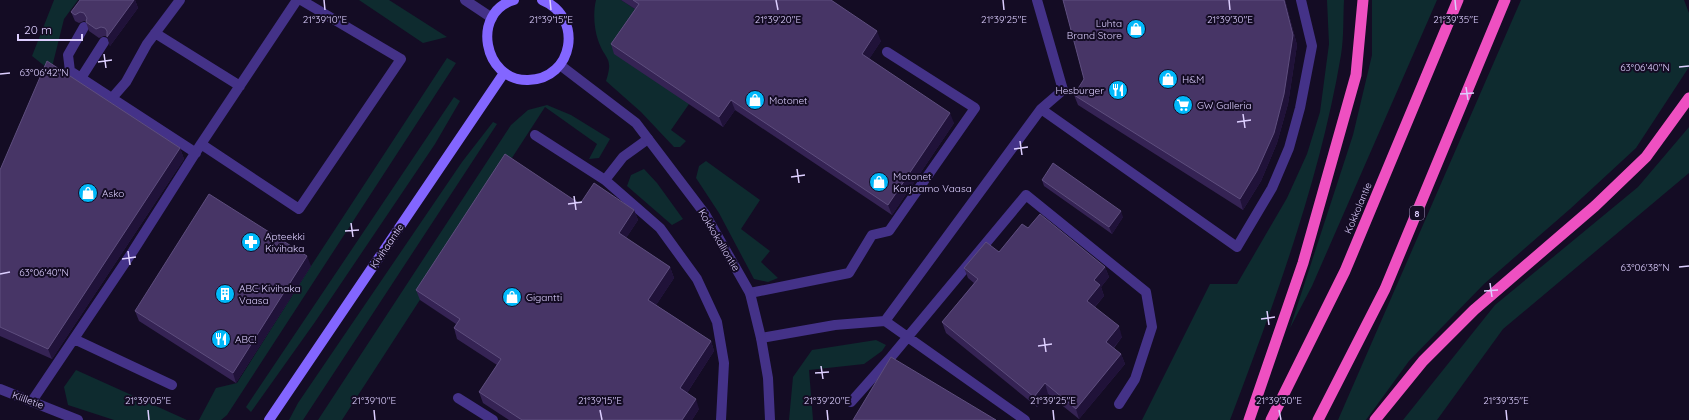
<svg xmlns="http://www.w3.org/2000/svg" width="1689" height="420" viewBox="0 0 1689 420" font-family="Quicksand,sans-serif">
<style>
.green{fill:#0e2b2f}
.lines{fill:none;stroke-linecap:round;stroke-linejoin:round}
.service{stroke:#443288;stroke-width:10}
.minor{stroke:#443288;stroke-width:10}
.tertiary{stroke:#443288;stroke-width:10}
.secondary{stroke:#8366ff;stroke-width:10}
.trunk{stroke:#ee50c1;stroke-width:11}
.wall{fill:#352354}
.shaded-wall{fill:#201239}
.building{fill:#473566;stroke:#5e4e7e}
.ticks{fill:none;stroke:#ddcfff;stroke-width:1.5}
.labels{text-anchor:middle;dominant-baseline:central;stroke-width:4;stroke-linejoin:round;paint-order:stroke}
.shield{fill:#140c24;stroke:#a194bd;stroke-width:1}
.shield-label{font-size:9px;font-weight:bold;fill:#ddcfff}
.poi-label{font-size:10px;fill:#ddcfff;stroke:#140c24;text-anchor:start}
.street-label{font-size:10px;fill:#ddcfff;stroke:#140c24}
.ticks-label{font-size:10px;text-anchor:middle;fill:#ddcfff;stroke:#140c24;stroke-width:4;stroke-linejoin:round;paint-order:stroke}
</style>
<rect width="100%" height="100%" fill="#140c24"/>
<path class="green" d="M54 0H78L64 19 51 71 32 56Z
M359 0H389L447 37 423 43Z
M596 0H621L643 14 689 104 671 130 686 141 680 147H674L641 112 606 81C614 56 605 61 598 40 594 29 593 12 596 0Z
M1327 0H1344C1343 18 1344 37 1341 55 1320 180 1275 301 1230 420H1142L1210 284H1237L1287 198 1307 154 1320 112 1329 44Z
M1372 0H1437L1312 286 1290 328 1353 135 1372 55Z
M1521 0H1684L1689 13V67L1636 148 1570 209 1484 284 1409 361 1366 420H1338Z
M447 58 456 63 227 415 221 420H199L216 388 237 383 311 266Z
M454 97 460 101 435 144 315 322 251 412 246 407Z
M547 105 571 115 610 139 599 158 589 159 597 144 545 107 342 420H318L511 125 528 110Z
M493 122 497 124 303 420H289L298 403 462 162Z
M1689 127V173L1503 329 1437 420H1403L1495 305 1638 187Z
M706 161 760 200 741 229 770 251 761 262 778 278 768 282 754 279 719 213 696 178 699 166Z
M644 169 657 183 683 219 672 225 627 186 631 175Z
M876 340 886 345 882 351 864 364 809 370 813 420H789L793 377 812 350Z
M76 370 187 420H114L68 405 64 387Z"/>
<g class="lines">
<path class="service" d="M84 27 68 55 70 71 196 153
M155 33 240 86
M81 78 104 42
M112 98 126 82 147 44 180 0
M1041 109 1237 247 1272 188 1289 148 1300 108 1312 46 1301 0
M535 135 605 180 660 228 697 279 717 322 724 363 721 420
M201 144 297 0
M605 180 623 157 648 139
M750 293 849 273 872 235 889 231 975 108 887 52
M885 321 1041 109 1063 90 1037 0
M761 338 835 325 885 321 1025 420
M74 339 172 385
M458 398 493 420
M32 401 133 251 201 144 299 209 401 59 301 0
M851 402 891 357 1026 195 1146 292 1152 327 1135 379 1119 404"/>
<path class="minor" d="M560 65 636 123 705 214 750 293 761 338 768 378 770 420
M0 389 78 420"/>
<path class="tertiary" d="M465 0 492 18"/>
<path class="secondary" d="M514 0C471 12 483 81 528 80 574 79 584 17 542 0
M269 420 504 73"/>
<path class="trunk" d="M1249 420 1303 263 1356 75 1363 0
M1271 420 1345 271 1458 0
M1318 420 1385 289 1505 0
M1375 420 1423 361 1474 310 1595 206 1646 157 1689 98"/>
</g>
<path class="wall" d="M80 0H135L138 8 110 46 107 36H104L99 38 89 31 86 22V21H84L79 23 75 21 71 12Z
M621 0H831L881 41 869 59 954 123 892 215 735 110 723 127 614 54 611 44 635 9Z
M1063 0H1285L1297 45 1288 104 1277 143 1261 181 1243 210 1078 105 1074 95 1084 79Z
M180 148 184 159 52 359 0 336V170Z
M1042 180 1123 217 1112 234 1044 186Z
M580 204 634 210 638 220 626 238 670 267 674 278 656 305 711 341 714 351 687 393 699 409 692 420H509L483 403 479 392 497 365 457 339 454 328 456 324 420 300 416 290Z
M1028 228 1105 267 1109 277 1101 287 1104 296 1095 307 1122 337 1114 348 1121 354 1125 364 1079 419 1048 394 1037 407 946 333 942 322 974 283 968 278 964 268 999 252Z
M311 266 236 383 139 321 135 311Z"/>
<path class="shaded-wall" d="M134 0H135L138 8 110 46 107 37Z
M1284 0H1285L1297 45 1288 104 1277 143 1261 181 1243 210 1240 199Z
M877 31 881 41 866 64 862 54Z
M731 100 735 110 723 127 719 117Z
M950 113 954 123 892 215 888 205Z
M180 148 184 159 52 359 48 349Z
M634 210 638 220 622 244 619 233Z
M1121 211 1123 217 1112 234 1109 227Z
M307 256 311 266 236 383 233 373Z
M670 267 674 278 652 311 648 300Z
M1105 267 1109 277 1101 287 1104 296 1091 311 1087 301 1094 280Z
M1119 326 1122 337 1110 352 1106 342Z
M711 341 714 351 683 399 680 388Z
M1121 354 1125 364 1079 419 1076 409Z
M1045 383 1048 394 1037 407 1034 397Z
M696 399 699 409 692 420H682Z"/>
<path class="building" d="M80 0H134L107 37V31L105 28 101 27 96 29 86 22 87 18 84 13 80 12 75 15 71 12Z
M633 0H831L877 31 862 54 950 113 888 205 731 100 719 117 611 44 639 4Z
M1063 0H1284L1293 35 1284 94 1274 133 1257 171 1240 199 1074 95 1084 79Z
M47 61 180 148 48 349 0 327V170Z
M505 154 580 204 594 183 634 210 619 233 670 267 648 300 711 341 680 388 696 399 682 420H522L479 392 501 359 454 328 460 319 416 290Z
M1053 163 1121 211 1109 227 1042 180Z
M209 194 307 256 233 373 135 311Z
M1040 214 1105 267 1094 280 1100 285 1087 301 1119 326 1106 342 1121 354 1076 409 1045 383 1034 397 942 322 978 279 964 268 986 242 999 252 1022 224 1028 228Z
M891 357 996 420H853Z"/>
<path class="ticks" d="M324 0 325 10M550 0 551 10M776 0 778 10M1003 0 1004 10M1229 0 1230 10M1455 0 1456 10M104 54 106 68M98 62 112 60M1679 67 1689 66M0 74 10 73M1466 87 1468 100M1460 94 1474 93M1243 114 1245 128M1237 122 1251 120M1020 141 1022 155M1014 149 1028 147M797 169 799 183M791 177 805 175M574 196 576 210M568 204 582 202M351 223 353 237M345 231 359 230M128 251 130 265M122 259 136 257M1679 267 1689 266M0 274 10 272M1490 283 1492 297M1484 291 1498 290M1267 311 1269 325M1261 319 1275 317M1044 338 1046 352M1038 346 1052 344M821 366 823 379M815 373 829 372M148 410 149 420M374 410 375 420M600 410 602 420M827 410 828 420M1053 410 1054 420M1279 410 1281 420M1506 410 1507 420"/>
<defs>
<g id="shop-disc" transform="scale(1)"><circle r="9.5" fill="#00b8fa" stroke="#140c24"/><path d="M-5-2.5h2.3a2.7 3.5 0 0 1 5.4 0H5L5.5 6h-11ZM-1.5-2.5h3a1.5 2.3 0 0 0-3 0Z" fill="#fff"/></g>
<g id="restaurant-disc" transform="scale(1)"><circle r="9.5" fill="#00b8fa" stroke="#140c24"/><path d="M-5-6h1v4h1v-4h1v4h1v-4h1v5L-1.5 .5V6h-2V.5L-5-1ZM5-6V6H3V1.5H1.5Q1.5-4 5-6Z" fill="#fff"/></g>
<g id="supermarket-disc" transform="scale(1)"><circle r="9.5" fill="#00b8fa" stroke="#140c24"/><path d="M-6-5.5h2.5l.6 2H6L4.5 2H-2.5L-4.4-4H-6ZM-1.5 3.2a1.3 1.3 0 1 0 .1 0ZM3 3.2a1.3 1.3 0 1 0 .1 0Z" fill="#fff"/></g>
<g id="pharmacy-disc" transform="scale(1)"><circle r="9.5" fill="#00b8fa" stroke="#140c24"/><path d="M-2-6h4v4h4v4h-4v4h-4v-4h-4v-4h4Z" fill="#fff"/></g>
<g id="building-disc" transform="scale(1)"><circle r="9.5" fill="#00b8fa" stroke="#140c24"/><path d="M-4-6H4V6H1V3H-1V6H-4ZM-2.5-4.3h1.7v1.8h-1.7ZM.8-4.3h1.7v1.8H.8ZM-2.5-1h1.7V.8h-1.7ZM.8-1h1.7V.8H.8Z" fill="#fff"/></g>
</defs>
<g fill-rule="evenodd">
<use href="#shop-disc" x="1136" y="29"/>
<use href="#shop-disc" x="1168" y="79"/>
<use href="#restaurant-disc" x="1118" y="90"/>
<use href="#shop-disc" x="755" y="100"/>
<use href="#supermarket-disc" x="1183" y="105"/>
<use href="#shop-disc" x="879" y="182"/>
<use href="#shop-disc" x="88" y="193"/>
<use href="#pharmacy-disc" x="251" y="242"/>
<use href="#building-disc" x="225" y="294"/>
<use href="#shop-disc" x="512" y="297"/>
<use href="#restaurant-disc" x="221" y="339"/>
</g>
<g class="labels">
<rect class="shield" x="1410" y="206" width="14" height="14" rx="3"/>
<g class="shield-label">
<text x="1417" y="213">8</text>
</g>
<g class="poi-label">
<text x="1122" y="23" text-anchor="end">Luhta<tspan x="1122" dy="12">Brand Store</tspan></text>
<text x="1182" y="79">H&amp;M</text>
<text x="1104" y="90" text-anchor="end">Hesburger</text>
<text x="769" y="100">Motonet</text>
<text x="1197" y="105">GW Galleria</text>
<text x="893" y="176">Motonet<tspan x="893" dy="12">Korjaamo Vaasa</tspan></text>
<text x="102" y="193">Asko</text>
<text x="265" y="236">Apteekki<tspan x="265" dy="12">Kivihaka</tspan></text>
<text x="239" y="288">ABC Kivihaka<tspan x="239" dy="12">Vaasa</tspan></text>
<text x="526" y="297">Gigantti</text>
<text x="235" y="339">ABC!</text>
</g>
<g class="street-label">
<text transform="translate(1358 208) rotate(-67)">Kokkolantie</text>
<text transform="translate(719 240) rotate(59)">Kokkokalliontie</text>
<text transform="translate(387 246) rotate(-56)">Kivihaantie</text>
<text transform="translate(28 400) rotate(20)">Kiilletie</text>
</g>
</g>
<g class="ticks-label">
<text x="325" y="23">21°39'10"E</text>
<text x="551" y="23">21°39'15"E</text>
<text x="778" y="23">21°39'20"E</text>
<text x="1004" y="23">21°39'25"E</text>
<text x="1230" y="23">21°39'30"E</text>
<text x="1456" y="23">21°39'35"E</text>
<text x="1645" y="71">63°06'40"N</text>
<text x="44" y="76">63°06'42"N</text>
<text x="1645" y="271">63°06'38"N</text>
<text x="44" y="276">63°06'40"N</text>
<text x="148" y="404">21°39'05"E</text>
<text x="374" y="404">21°39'10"E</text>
<text x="600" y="404">21°39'15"E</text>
<text x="827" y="404">21°39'20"E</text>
<text x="1053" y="404">21°39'25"E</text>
<text x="1279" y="404">21°39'30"E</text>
<text x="1506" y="404">21°39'35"E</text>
</g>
<path d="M18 34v6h64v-6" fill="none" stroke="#ddcfff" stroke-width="2"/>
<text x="24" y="34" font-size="12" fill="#ddcfff" stroke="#140c24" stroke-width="3" paint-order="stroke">20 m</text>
</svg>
